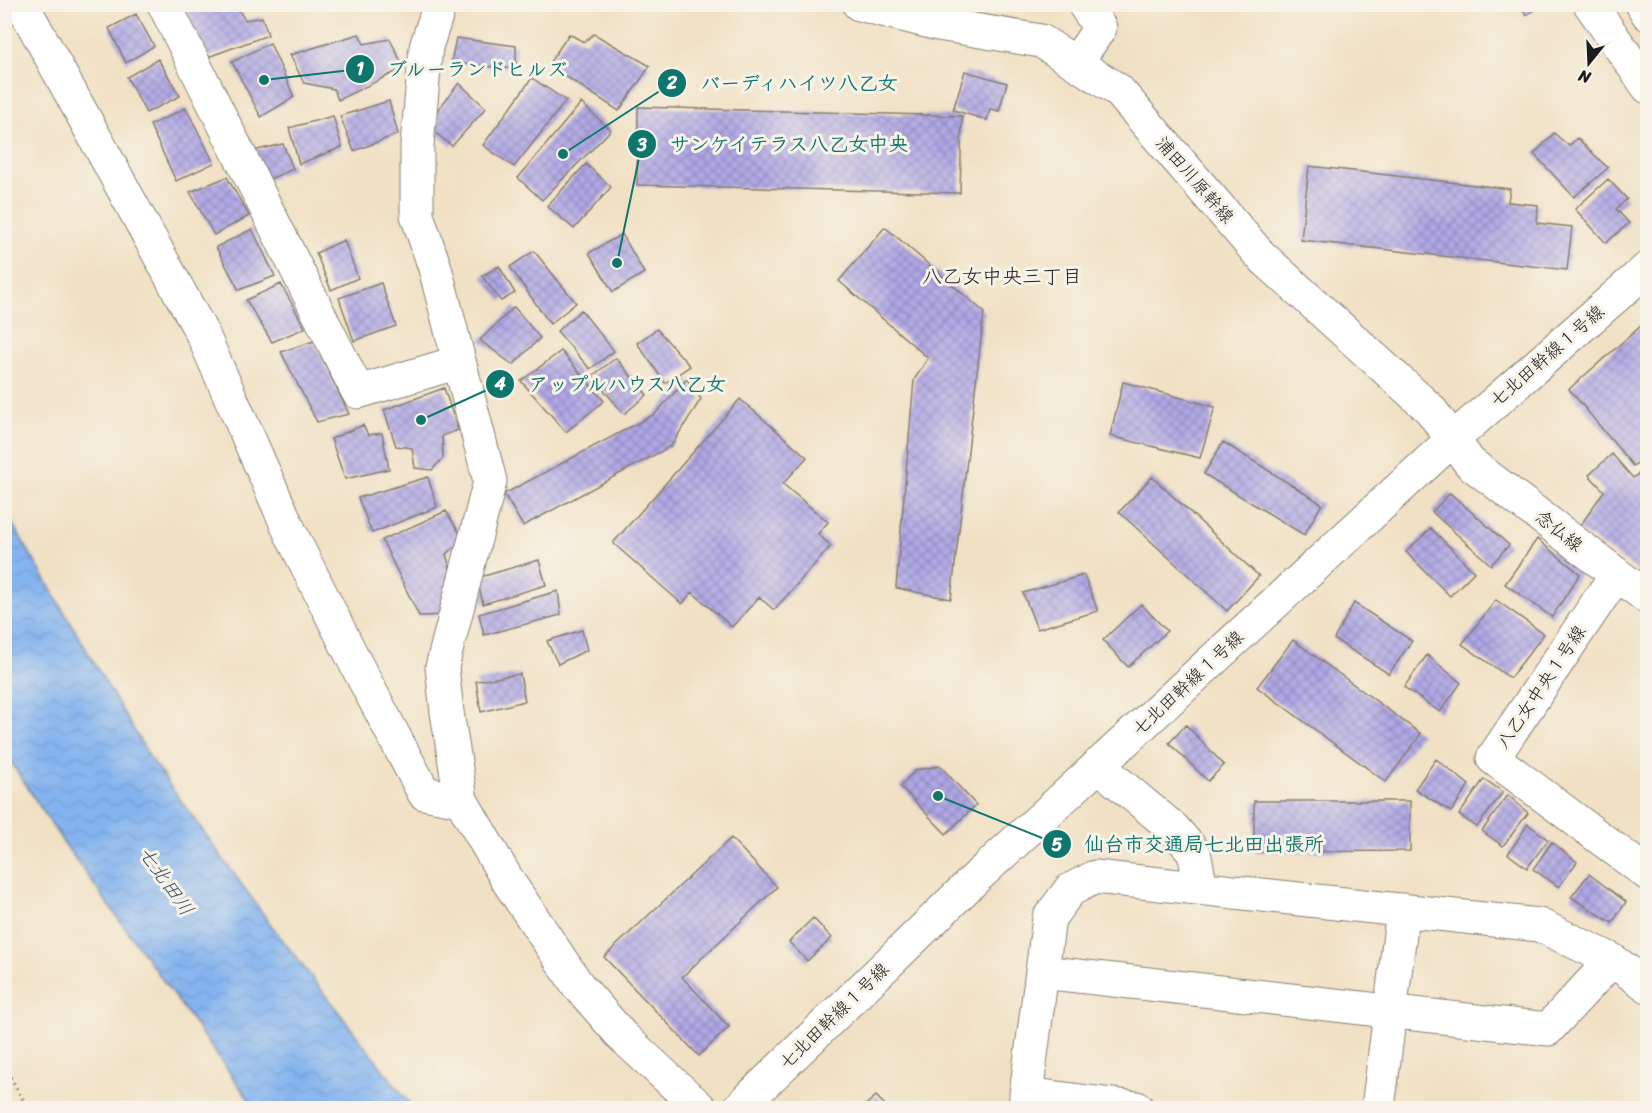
<svg xmlns="http://www.w3.org/2000/svg" width="1652" height="1113" viewBox="0 0 1652 1113" font-family="Sriracha,'Klee One',sans-serif">
<style>
.water{fill:url(#water-waves);stroke:#506886;stroke-width:1.5}
.building{fill:url(#building-cross-hatch)}
.lines{fill:none;stroke-linecap:round;stroke-linejoin:round}
.minor-casing{stroke:#867e70;stroke-width:35}
.major-casing{stroke:#867e70;stroke-width:35}
.path{stroke:#867e70;stroke-width:4;stroke-dasharray:1.5 4.5;stroke-linecap:butt}
.minor{stroke:#fff;stroke-width:33}
.major{stroke:#fff;stroke-width:33}
.labels{text-anchor:middle;dominant-baseline:central;stroke-width:6;stroke-linejoin:round;paint-order:stroke}
.street-label{font-size:18px;fill:#1c1c1c;stroke:#f7f3e8}
.neighbourhood-label{font-size:20px;fill:#1c1c1c;stroke:#f7f3e8}
.water-label{font-size:20px;font-style:italic;fill:#405166;stroke:#f7f3e8}
.leader{fill:none;stroke:#0f766e;stroke-width:2}
.callout-dot{fill:#0f766e;stroke:#f7f3e8;stroke-width:2}
.mark-label{font-size:18px;text-anchor:middle;font-weight:bold;fill:#fff}
.callout-label{font-size:20px;text-anchor:middle;font-weight:bold;fill:#0f766e;stroke:#f7f3e8;stroke-width:6;stroke-linejoin:round;paint-order:stroke}
</style>
<defs>
<pattern id="water-waves" width="16" height="10" patternUnits="userSpaceOnUse" patternTransform="scale(1.5)"><rect width="16" height="10" fill="#84b4ef"/><path d="M0 5q4-4 8 0t8 0" fill="none" stroke="#719acc"/></pattern>
<pattern id="building-cross-hatch" width="8" height="8" patternUnits="userSpaceOnUse" patternTransform="scale(1.5)"><rect width="8" height="8" fill="#b1a8e6"/><path d="M0 0l8 8M0 8l8-8" fill="none" stroke="#8f88ba"/></pattern>
</defs>
<rect width="100%" height="100%" fill="#f7f3e8"/>
<filter id="ink" filterUnits="userSpaceOnUse"><feTurbulence type="fractalNoise" baseFrequency=".0167" numOctaves="2"/><feDisplacementMap in="SourceGraphic" scale="12" xChannelSelector="R" yChannelSelector="G"/><feConvolveMatrix kernelMatrix="1 2 1 2 8 2 1 2 1" color-interpolation-filters="sRGB"/></filter>
<filter id="wash" filterUnits="userSpaceOnUse"><feTurbulence type="fractalNoise" baseFrequency=".008" numOctaves="4" result="noise"/><feDisplacementMap in="SourceGraphic" scale="24" xChannelSelector="R" yChannelSelector="G"/><feGaussianBlur stdDeviation="1.35" result="paint"/><feColorMatrix in="noise" values="0 0 0 0 0 0 0 0 0 0 0 0 0 0 0 0 0 1.4 0 .05"/><feComposite in="paint" operator="in"/></filter>
<g filter="url(#wash)">
<rect width="100%" height="100%" fill="#f1e1c4"/>
<path class="water" d="M5 511 150 758 271 925 413 1108H255L61 839 5 753Z"/>
<g id="blocks">
<path class="building" d="M207 4H235L245 20 262 17 268 35 208 57 185 12Z
M1519 4H1545L1526 15Z
M136 14 154 46 126 63 109 28Z
M359 34 364 44 390 39 404 68 338 100 334 89 304 83 290 55Z
M569 34 584 42 594 34 650 66 619 111 548 65Z
M456 38 516 46V69L451 63Z
M270 43 294 97 261 117 232 62Z
M158 59 180 96 146 113 127 77Z
M965 71 1007 83 999 111 990 109 987 120 953 110Z
M532 78 566 101 514 167 483 145Z
M459 83 486 108 452 146 426 125Z
M389 101 398 134 354 151 340 116Z
M581 103 611 130 542 200 518 178Z
M638 107 962 116 960 193 637 185Z
M186 108 214 163 176 181 150 125Z
M333 116 342 147 299 164 289 128Z
M1554 133 1569 146 1577 138 1608 168 1574 197 1534 154Z
M283 144 293 169 263 182 253 151Z
M586 164 611 187 574 229 547 206Z
M1309 166 1510 189 1508 202 1538 205 1537 223 1572 227 1567 270 1301 240Z
M227 177 249 216 214 235 190 192Z
M1608 179 1627 199 1616 209 1629 223 1606 243 1575 209Z
M885 227 984 312 951 599 896 588 914 380 928 358 839 281Z
M252 229 275 276 239 290 216 247Z
M622 234 644 273 613 292 589 253Z
M344 240 358 278 331 290 316 253Z
M534 251 576 303 550 324 510 267Z
M499 266 515 293 501 301 482 276Z
M381 283 396 326 354 341 339 298Z
M281 284 305 328 272 342 246 300Z
M514 307 540 338 513 365 480 340Z
M581 310 614 351 590 369 557 331Z
M1648 320V455L1633 466 1569 389Z
M657 329 690 366 665 383 637 343Z
M314 341 349 414 317 422 281 352Z
M561 351 604 401 566 432 521 381Z
M616 358 647 395 624 414 592 376Z
M687 379 701 399 671 446 523 526 504 494 655 414Z
M1123 382 1215 407 1200 458 1110 436Z
M444 388 458 430 442 436 443 458 432 470 415 468 412 448 396 446 384 410Z
M740 399 807 457 783 484 828 522 818 534 831 546 774 610 759 597 732 627 692 592 682 604 613 543Z
M363 425 368 435 382 433 389 469 345 479 331 439Z
M1223 442 1322 504 1304 535 1204 474Z
M1612 454 1633 478 1648 467V578L1578 529 1604 491 1589 475Z
M428 477 437 507 372 533 358 498Z
M1152 477 1259 576 1227 611 1119 512Z
M1450 493 1509 545 1491 565 1432 512Z
M446 511 464 540 446 554 454 582 448 615 419 616 382 540Z
M1431 528 1474 572 1450 596 1406 552Z
M1537 539 1580 574 1552 617 1505 584Z
M539 560 546 585 483 604 477 578Z
M1084 575 1098 611 1037 629 1023 593Z
M558 591 561 615 484 635 479 614Z
M1496 600 1544 634 1510 678 1462 644Z
M1354 603 1412 641 1389 674 1334 639Z
M1141 604 1167 631 1128 667 1103 640Z
M582 630 587 650 558 664 547 641Z
M1293 640 1421 734 1386 782 1257 687Z
M1427 655 1461 683 1440 712 1404 687Z
M520 674 525 701 481 712 476 681Z
M1186 725 1224 765 1208 781 1169 743Z
M1436 759 1469 785 1451 812 1415 789Z
M940 766 976 805 946 834 900 786 916 770Z
M1484 779 1503 792 1477 827 1459 815Z
M1508 795 1528 813 1503 846 1482 831Z
M1254 801H1410V851L1254 852Z
M1528 824 1548 840 1527 868 1508 854Z
M731 838 777 887 682 977 729 1027 699 1056 604 957Z
M1552 842 1577 862 1559 887 1533 869Z
M1589 874 1626 902 1612 923 1571 897Z
M813 918 832 938 807 961 789 942Z
M876 1096 888 1108H862Z"/>
</g>
</g>
<g filter="url(#ink)">
<use href="#blocks" fill-opacity="0" stroke="#867e70" stroke-width="1.5"/>
<g class="lines">
<g class="minor-casing">
<path id="minor" d="M22 4 203 335 291 534 357 666 424 793 461 800
M164 4 358 392 459 362
M440 4 426 47 417 145V215L435 268 490 481 442 667 447 712 461 800 508 881 577 984 623 1037 700 1108
M859 4 938 24 1041 41 1118 90 1260 255 1430 409 1470 463 1648 598
M1076 63 1100 28 1084 4
M1616 575 1493 758 1648 874
M1099 764 1115 780 1174 829 1194 852 1201 888
M1042 972 1548 1029 1612 960
M1026 1094 1137 1108
M739 1108 978 876 1453 439 1648 268
M1026 1108V1094L1049 918 1070 890 1095 877 1539 925 1612 960 1648 986
M1378 1108 1403 910"/>
</g>
<g class="major-casing">
<path id="major" d="M1590 4 1648 87
M1642 4 1648 14"/>
</g>
<path class="path" d="M4 1067 28 1108"/>
<use href="#minor" class="minor"/>
<use href="#major" class="major"/>
</g>
</g>
<g class="labels">
<g class="street-label">
<text transform="translate(1195 180) rotate(49)">浦田川原幹線</text>
<text transform="translate(1547 356) rotate(-41)">七北田幹線１号線</text>
<text transform="translate(1559 531) rotate(38)">念仏線</text>
<text transform="translate(1188 683) rotate(-43)">七北田幹線１号線</text>
<text transform="translate(1541 687) rotate(-56)">八乙女中央１号線</text>
<text transform="translate(834 1016) rotate(-44)">七北田幹線１号線</text>
</g>
<g class="neighbourhood-label">
<text x="1002" y="276">八乙女中央三丁目</text>
</g>
<g class="water-label">
<text transform="translate(166 881) rotate(55)">七北田川</text>
</g>
</g>
<path class="leader" d="M264 80L360 69M563 154L672 83M617 263L642 144M421 420L500 384M938 796L1057 844"/>
<g class="callout-dot">
<circle cx="264" cy="80" r="6"/>
<circle cx="563" cy="154" r="6"/>
<circle cx="617" cy="263" r="6"/>
<circle cx="421" cy="420" r="6"/>
<circle cx="938" cy="796" r="6"/>
<circle cx="360" cy="69" r="15"/>
<circle cx="672" cy="83" r="15"/>
<circle cx="642" cy="144" r="15"/>
<circle cx="500" cy="384" r="15"/>
<circle cx="1057" cy="844" r="15"/>
</g>
<g class="mark-label">
<text x="360" y="75">1</text>
<text x="672" y="89">2</text>
<text x="642" y="151">3</text>
<text x="500" y="390">4</text>
<text x="1057" y="851">5</text>
</g>
<g class="callout-label">
<text x="477" y="76">ブルーランドヒルズ</text>
<text x="799" y="90">バーディハイツ八乙女</text>
<text x="789" y="151">サンケイテラス八乙女中央</text>
<text x="627" y="391">アップルハウス八乙女</text>
<text x="1204" y="851">仙台市交通局七北田出張所</text>
</g>
<rect width="1652" height="1113" fill="none" stroke="#f7f3e8" stroke-width="24"/>
<g transform="translate(1589 63) rotate(198)" stroke="#f7f3e8" stroke-width="4.5" paint-order="stroke">
<path d="M0-4.5L10 22L0 15L-10 22Z" fill="#1c1c1c"/>
<text y="-9" font-size="16" font-weight="bold" text-anchor="middle" fill="#1c1c1c">N</text>
</g>
</svg>
